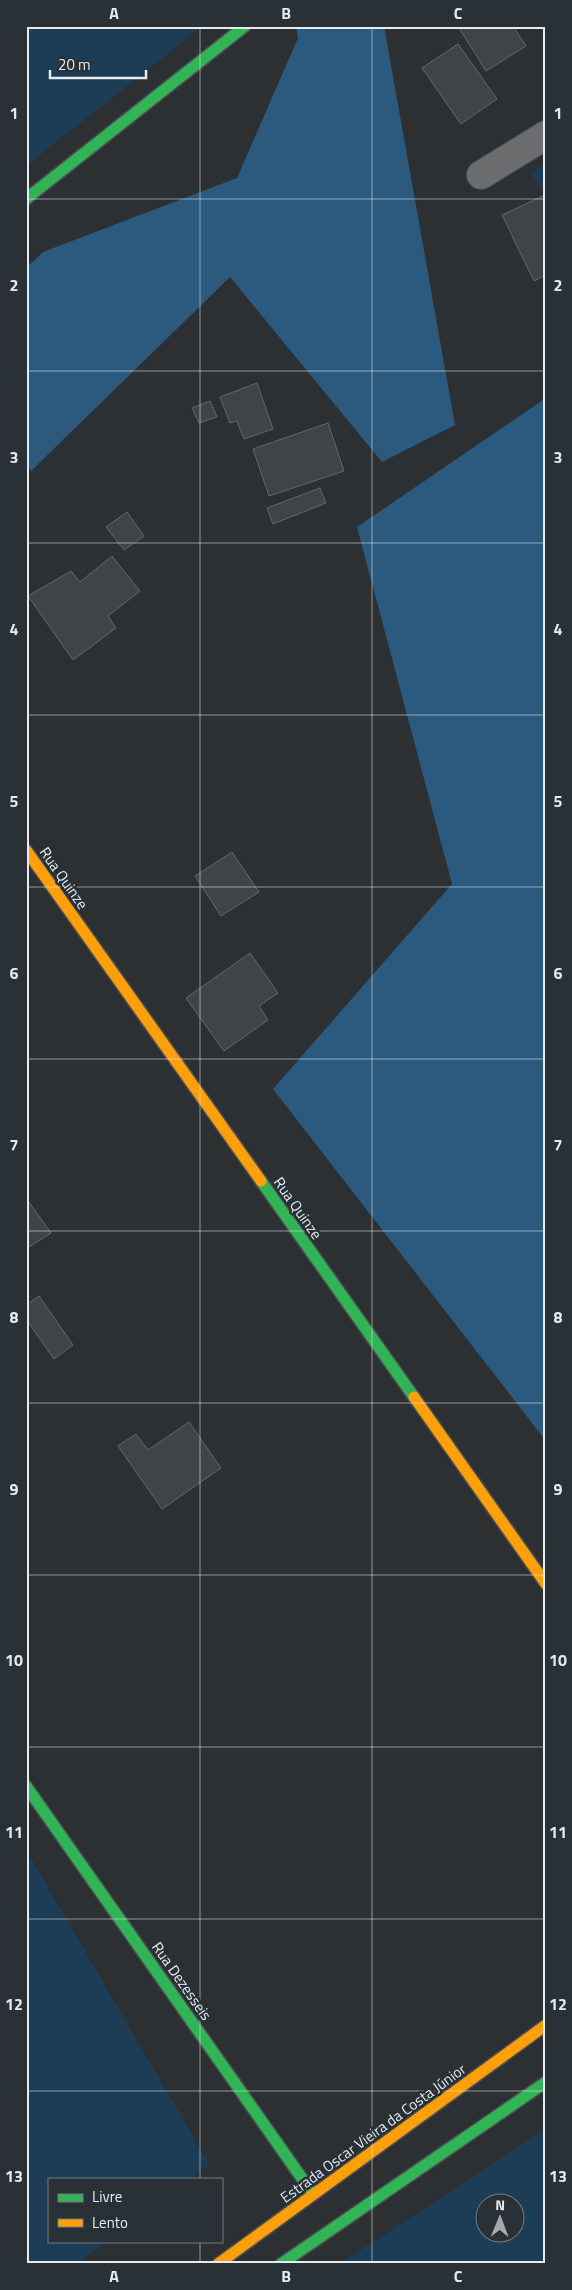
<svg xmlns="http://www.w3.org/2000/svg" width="572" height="2290" viewBox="0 0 572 2290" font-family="'Titillium Web',sans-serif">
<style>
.green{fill:#1d3c55;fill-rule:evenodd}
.forest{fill:#2c5a7e}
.building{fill:#414446;stroke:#646769}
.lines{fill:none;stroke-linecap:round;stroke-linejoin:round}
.street-casing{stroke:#4b4e51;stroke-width:30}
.fast-casing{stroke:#4b4e51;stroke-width:14}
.slow-casing{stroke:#4b4e51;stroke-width:14}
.street{stroke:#6b6d6f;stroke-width:28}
.fast{stroke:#30b455;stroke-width:11}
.slow{stroke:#ff9f0a;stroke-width:11}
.grid{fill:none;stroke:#e6ebef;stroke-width:1;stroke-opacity:0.55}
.labels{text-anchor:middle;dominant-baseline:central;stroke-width:5;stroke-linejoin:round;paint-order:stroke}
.street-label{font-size:15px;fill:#e6ebef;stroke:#293036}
.neatline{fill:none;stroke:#e6ebef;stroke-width:2}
.grid-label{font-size:16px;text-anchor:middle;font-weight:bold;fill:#e6ebef}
</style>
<rect width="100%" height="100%" fill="#2c3033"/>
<path class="green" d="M26 26H203L26 166Z
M546 163V195L531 173Z
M31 1858 209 2164 190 2179H49V2241H107L77 2264H26V1861Z
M546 2129V2264H339ZM484 2202H514V2232H484Z"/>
<path class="forest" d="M296 26H384L455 425 382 462 230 277 31 471 26 462V268L43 252 237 178 298 38Z
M546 398V1441L273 1089 452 884 357 527Z"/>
<path class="building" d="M462 26H513L526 46 486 71 459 28Z
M458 44 497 99 461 124 422 68Z
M545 195 546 275 534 281 502 215Z
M257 383 273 429 244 439 237 421 230 423 220 397Z
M210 401 217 417 199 423 192 408Z
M328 423 344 471 269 496 253 449Z
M320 488 326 503 273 524 267 508Z
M127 512 144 536 124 550 106 527Z
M112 556 140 591 108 616 116 628 73 660 28 596 71 571 80 582Z
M232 852 259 892 221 916 195 876Z
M250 953 278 993 259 1006 268 1020 224 1051 186 998Z
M26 1198 51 1233 26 1249Z
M39 1296 73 1345 54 1359 26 1319V1305Z
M189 1422 221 1468 162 1509 118 1446 136 1434 148 1450Z"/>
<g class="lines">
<g class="street-casing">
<path id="street" d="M481 175 546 135"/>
</g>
<g class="fast-casing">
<path id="fast" d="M26 199 245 26
M261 1181 414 1397
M26 1786 313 2194
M281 2264 546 2082"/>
</g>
<g class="slow-casing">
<path id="slow" d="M26 850 261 1181
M414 1397 546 1584
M218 2264 546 2025"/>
</g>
<use href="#street" class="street"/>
<use href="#fast" class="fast"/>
<use href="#slow" class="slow"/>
</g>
<path class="grid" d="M200 26V2179M372 26V2264M26 199H546M26 371H546M26 543H546M26 715H546M26 887H546M26 1059H546M26 1231H546M26 1403H546M26 1575H546M26 1747H546M26 1919H546M26 2091H546M200 2241V2264"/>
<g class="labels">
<g class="street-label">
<text transform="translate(64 878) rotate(55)">Rua Quinze</text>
<text transform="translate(298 1208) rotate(55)">Rua Quinze</text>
<text transform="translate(182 1981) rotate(55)">Rua Dezesseis</text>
<text transform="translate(373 2133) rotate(-36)">Estrada Oscar Vieira da Costa Júnior</text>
</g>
</g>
<rect width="572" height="2290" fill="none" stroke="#293036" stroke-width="55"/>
<rect x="48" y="2178" width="175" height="65" fill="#293036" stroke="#757b80"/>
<rect x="58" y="2194" width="25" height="8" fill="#30b455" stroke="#757b80"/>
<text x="92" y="2202" font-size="15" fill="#e6ebef">Livre</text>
<rect x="58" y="2219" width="25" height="8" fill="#ff9f0a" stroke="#757b80"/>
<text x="92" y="2228" font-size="15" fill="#e6ebef">Lento</text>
<g transform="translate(500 2218) rotate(1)"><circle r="24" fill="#293036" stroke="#757b80"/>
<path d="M0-4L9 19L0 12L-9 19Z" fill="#a5aaad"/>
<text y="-8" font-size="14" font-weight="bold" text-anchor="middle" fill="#e6ebef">N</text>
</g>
<path d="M50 70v8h96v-8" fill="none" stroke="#e6ebef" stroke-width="2.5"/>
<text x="58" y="70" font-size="15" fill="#e6ebef" stroke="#293036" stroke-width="4" paint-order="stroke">20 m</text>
<rect x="28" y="28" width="516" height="2234" class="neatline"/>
<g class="grid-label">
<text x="114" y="19">A</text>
<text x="286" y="19">B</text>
<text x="458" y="19">C</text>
<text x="14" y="119">1</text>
<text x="558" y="119">1</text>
<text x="14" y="291">2</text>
<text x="558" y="291">2</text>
<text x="14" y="463">3</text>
<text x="558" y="463">3</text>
<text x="14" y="635">4</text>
<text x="558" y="635">4</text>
<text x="14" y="807">5</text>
<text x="558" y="807">5</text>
<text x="14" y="979">6</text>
<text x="558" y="979">6</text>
<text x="14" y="1151">7</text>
<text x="558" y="1151">7</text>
<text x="14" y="1323">8</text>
<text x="558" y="1323">8</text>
<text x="14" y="1495">9</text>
<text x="558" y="1495">9</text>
<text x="14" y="1666">10</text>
<text x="558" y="1666">10</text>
<text x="14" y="1838">11</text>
<text x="558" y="1838">11</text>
<text x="14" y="2010">12</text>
<text x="558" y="2010">12</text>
<text x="14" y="2182">13</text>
<text x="558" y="2182">13</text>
<text x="114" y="2282">A</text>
<text x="286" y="2282">B</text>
<text x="458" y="2282">C</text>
</g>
</svg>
